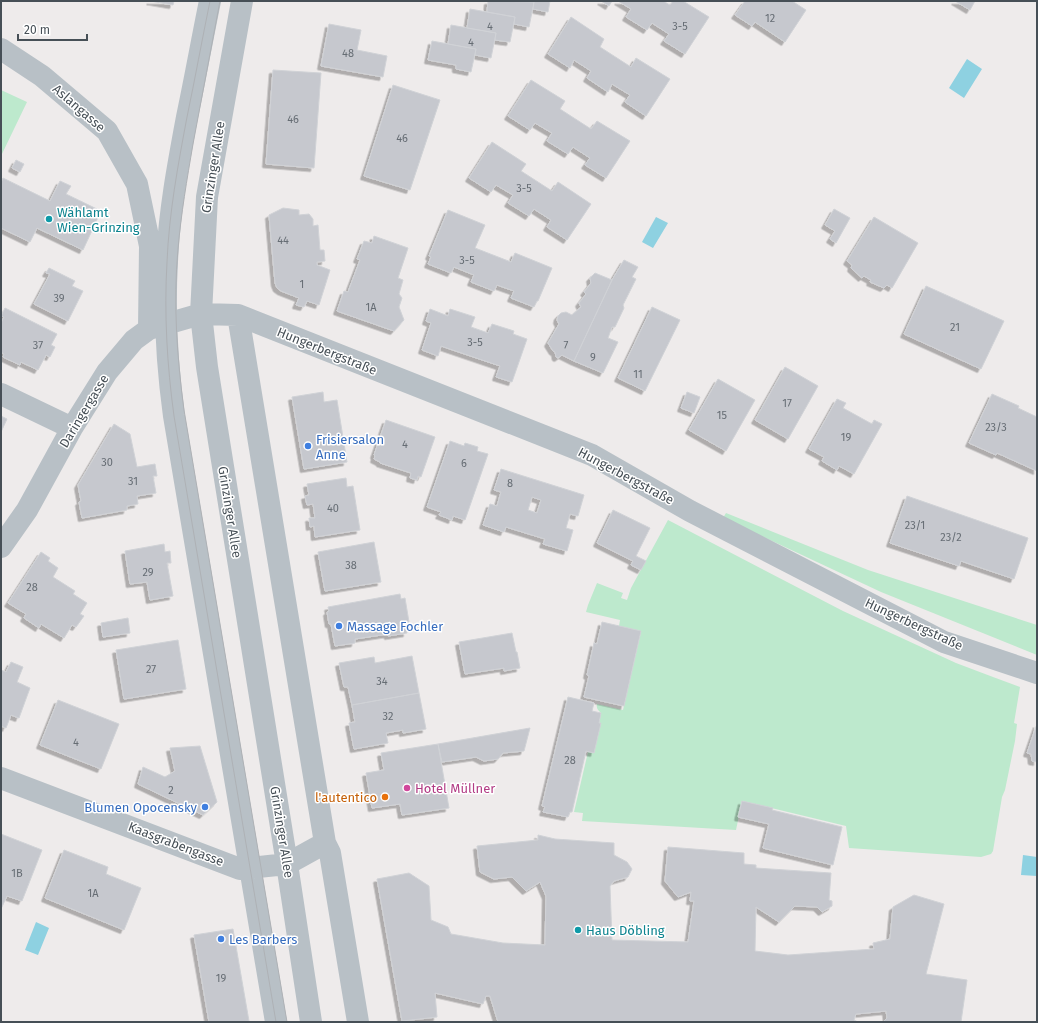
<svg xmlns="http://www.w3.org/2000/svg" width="1038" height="1023" viewBox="0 0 1038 1023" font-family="'Fira Sans',sans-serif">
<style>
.green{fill:#bde9cd}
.water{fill:#8ed1e1}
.building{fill:#c6c8ce;stroke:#d0d2d6;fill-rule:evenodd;filter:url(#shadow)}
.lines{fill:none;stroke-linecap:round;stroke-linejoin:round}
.minor{stroke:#b8c0c6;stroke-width:22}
.tram{stroke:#aeb1b5;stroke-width:1}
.culture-dot{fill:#0f9aa8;stroke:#fff;stroke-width:1.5}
.shop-dot{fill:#3f7fe0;stroke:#fff;stroke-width:1.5}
.hotel-dot{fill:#d1479c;stroke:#fff;stroke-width:1.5}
.food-dot{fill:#e8710a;stroke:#fff;stroke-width:1.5}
.labels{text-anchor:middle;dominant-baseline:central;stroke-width:3;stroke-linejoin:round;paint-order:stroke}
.number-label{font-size:11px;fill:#666d74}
.street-label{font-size:13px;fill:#464f56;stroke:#fff}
.culture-label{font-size:13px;fill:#0d838f;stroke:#fff;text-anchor:start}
.shop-label{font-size:13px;fill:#366cbe;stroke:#fff;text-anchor:start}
.hotel-label{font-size:13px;fill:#b23c85;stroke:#fff;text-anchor:start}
.food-label{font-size:13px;fill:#c56008;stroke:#fff;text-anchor:end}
</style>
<defs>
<filter id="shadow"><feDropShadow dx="-3.5" dy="3.5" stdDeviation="0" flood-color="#0004"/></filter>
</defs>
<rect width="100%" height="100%" fill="#eeebeb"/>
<path class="green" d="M1 90 27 102 1 156Z
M726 513 868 570 1037 625V655L881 592 723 518Z
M668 520 843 611 956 663 993 677 1020 687 1014 723 1017 724 1015 741 1005 790 1002 797 993 851 991 854 981 857 849 848 846 826 742 801 736 830 582 821 583 813 574 812 588 752 594 753 601 713C598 710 596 708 597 704L623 710 641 632 619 626 620 620 586 612 588 605 597 583 623 593 621 598 627 600 631 588Z"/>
<path class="water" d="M967 59 982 69 964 98 949 88Z
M656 217 668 223 653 248 642 242Z
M1023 855 1037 857V876L1021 875Z
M36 922 49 928 38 955 25 950Z"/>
<path class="building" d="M150 1H174L173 5Z
M488 1 534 2 529 27 514 24 515 17 487 12Z
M530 1H550L548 12 533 9 534 2Z
M601 1H612L609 6Z
M618 1H663L670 5 673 1H683L709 17 685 54 664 41 669 34 652 23 647 30 626 17 631 9Z
M745 1H792L806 10 785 42 755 22 752 26 735 15Z
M955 1H975L970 10Z
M470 9 515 17 510 42 495 40 496 33 467 28Z
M571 17 604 39 600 47 631 67 636 58 670 79 646 116 625 102 630 95 612 84 608 92 587 78 591 71 574 60 570 68 548 54Z
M329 24 361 30 357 50 387 56 383 77 321 66Z
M451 25 496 33 491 58 475 55 476 49 448 44Z
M432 41 476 49 471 72 456 69V65L428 60Z
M273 70 321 73 314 168 266 164Z
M531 80 565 101 560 109 591 129 597 121 630 141 606 178 585 165 590 158 573 147 568 154 547 141 552 133 535 123 530 130 508 116Z
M393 85 440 100 410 190 364 176Z
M492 142 526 164 521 171 552 191 558 182 591 204 567 240 547 227 551 220 534 209 529 216 508 203 513 195 496 185 491 192 469 178Z
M16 160 24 164 20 172 12 168Z
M3 178 50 201 60 181 71 186 66 194 101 211 83 250 37 228 30 242 1 228V183Z
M283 208 299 210V215L309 214 313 219V226L318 225 320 250H324L325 261 317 262V265L330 270 319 305 307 301 304 307 296 305 299 298 281 291 277 288 275 283 269 215Z
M834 209 850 218 836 243 830 239 835 231 825 225Z
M448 210 485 225 475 248 511 262 515 253 552 268 538 301H537L534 307 511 298 514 291 497 285 494 291 471 282 474 275 454 267 451 273 428 264 431 257 429 256Z
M874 217 918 243 892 288 887 285 884 288 870 282 871 280 864 276 862 278 851 268 852 265 847 261Z
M374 236 408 248 398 278 403 280 399 294 402 298 399 307 404 320 394 331 337 311 344 291 348 292 360 260 357 259 364 241 372 243Z
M624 260 638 267 632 277 636 279 623 305 624 308 615 327H612L608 338 618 342 603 373 574 361 612 280Z
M49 268 75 281 72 286 83 291 68 321 34 304 50 274 46 273Z
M595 273 612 280 574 361 562 355 558 358 556 357 555 352 553 351 548 343 559 324 557 320 558 316 561 313 566 312 572 315 581 307 579 303 586 294 584 292 591 283 590 278Z
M926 286 1004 321 981 369 904 334Z
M652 307 680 320 645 391 618 378Z
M5 308 57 334 51 345 55 347 50 357 46 355 38 370 21 362 20 365 3 357 4 354 1 352V323L4 317 1 316Z
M430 309 448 316 450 309 475 317 471 327 488 333 492 324 514 331 513 334 527 339 512 382 496 377 500 366 441 346 438 356 422 350 431 323 426 321Z
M785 367 818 386 788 439 755 420Z
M718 379 755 400 726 451 689 430Z
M323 392 324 402 337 400 347 462 304 469 292 397Z
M687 392 700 397 694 413 681 408Z
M992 394 1019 406 1018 408 1037 417V471L997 453 996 455 969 443Z
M837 399 846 403 843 408 872 424 874 420 882 424 854 474 839 466 837 470 822 461 824 457 809 449Z
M1 416 7 419 1 432Z
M386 420 435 437 421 477 418 476 417 480 410 478 411 473 380 463V462L374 459 375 456 374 455Z
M114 424 130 434 137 467 155 464 157 476H153L156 493 137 496 138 504 127 506V510L82 518 79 502 81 501 78 485Z
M450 441 464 446 465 443 478 447 477 451 488 454 465 520 453 516 452 520 439 515 441 512 427 507Z
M501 469 584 495 578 516 570 514 566 528 573 530 567 551 543 544 545 539 506 527 504 532 483 525 490 504 497 506 501 492 494 490ZM532 497 541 500 537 513 528 510Z
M346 478 347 487 353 486 360 530 315 537 314 526 310 527 309 518H315L313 504 307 505 305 496 309 495 307 484Z
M907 496 1028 538 1014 579 961 561 959 566 890 543Z
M613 510 650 528 636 556 646 561 641 570 631 565 633 561 597 543Z
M374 542 381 582 325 591 318 552Z
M164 544 165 552 170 551 171 563H167L173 596 150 600 147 582 130 584 125 551Z
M41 552 50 558 48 561 58 568 53 577 75 591 73 594 87 603 80 614 84 616 76 627 72 625 64 638 41 624 39 628 24 618 26 614 8 603Z
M400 594 401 599 405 598 409 622 405 623 407 633 388 636V634L355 639V643L335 646 331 624H329L327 612 329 611 328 607Z
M128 618 130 633 103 637 101 623Z
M602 622 641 631 624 706 584 697 589 676 587 675 594 643 597 644Z
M512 633 516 652H517L520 668 504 671V668L465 674 459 642Z
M178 640 186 689 124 699 116 650Z
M412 656 419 693 352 705 348 687H344L339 663 374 657 375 663Z
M11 662 23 667 17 682 30 688 19 718 11 715 6 728 1 726V670L6 672Z
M419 693 426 729 403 733V730L386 733 388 743 354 749 349 723 355 722 352 705Z
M568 697 594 703 592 711 601 713 599 723H601L594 753 586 751 572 812H570L568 817 543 812 545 807 542 806Z
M58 700 119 724 101 769 40 745Z
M1037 724V762L1032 761 1031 754 1027 753Z
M530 728 524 751 503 753 498 759 484 761 476 757 442 762 438 744Z
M438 744 449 808 402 815 400 804 372 808 366 773 384 770 381 753Z
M200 746 217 802 203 815 138 784 143 767 165 777 175 771 170 748Z
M742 801 773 808 772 810 842 827 833 865 763 848 769 824 738 817Z
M1 834 42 850 22 901 7 896 1 909Z
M538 835 555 839 614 843V855L627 862 632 869 628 877 614 881 610 886 612 940 688 942 694 901H690L691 892 678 897 665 881 668 847 744 853V864L756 865V868L831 873 829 900 832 901V906L822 912 817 907 795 906 779 922 756 907 755 951 788 955 874 949 873 943 890 939 893 907 914 895 944 904 926 974 967 980 961 1022H883L887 1018 886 1011 856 1014 854 1020 858 1022H498L490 996H486L483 1004 435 993 437 1017 402 1021 377 879 409 873 429 886 431 920 448 927 451 934 503 943 545 945 546 896 540 882 526 891 512 877 494 879 480 872 477 846 538 840Z
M64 850 108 867 106 874 141 888 124 930 45 898Z
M233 929 249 1021 240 1022H209L194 935Z"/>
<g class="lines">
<path class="minor" d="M210 1C202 40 195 79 187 117 178 165 169 213 167 262 164 313 167 365 174 416L276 1022
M242 1 207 197 201 314 207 367 287 864 311 1022
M1 49 42 76 107 131 137 184 150 246 149 329
M238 315 325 843 330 853 358 1022
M1 394 72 428
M1 547 27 510 72 428 107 372 134 340 149 329 201 314 238 315 592 455 690 511 944 642 1037 673
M1 778 240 869 287 864 325 843"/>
<path class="tram" d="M210 1C202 40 195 79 187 117 178 165 169 213 167 262 164 313 167 365 174 416L276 1022
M220 1C211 49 202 96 193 144 187 179 181 214 178 249 173 303 177 357 184 410L287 1022"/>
</g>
<g class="culture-dot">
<circle cx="49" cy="219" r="4"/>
<circle cx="578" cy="930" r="4"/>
</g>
<g class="shop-dot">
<circle cx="308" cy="446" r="4"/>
<circle cx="339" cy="626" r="4"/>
<circle cx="205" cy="807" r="4"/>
<circle cx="221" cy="939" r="4"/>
</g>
<circle class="hotel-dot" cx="407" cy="788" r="4"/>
<circle class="food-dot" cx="385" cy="797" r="4"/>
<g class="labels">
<g class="number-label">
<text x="770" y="18">12</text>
<text x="490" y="26">4</text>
<text x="680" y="26">3-5</text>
<text x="471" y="42">4</text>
<text x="348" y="53">48</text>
<text x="293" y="119">46</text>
<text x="402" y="138">46</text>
<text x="524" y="188">3-5</text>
<text x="283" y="240">44</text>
<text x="467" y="260">3-5</text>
<text x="302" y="284">1</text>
<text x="59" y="298">39</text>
<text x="371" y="307">1A</text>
<text x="955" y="327">21</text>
<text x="475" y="342">3-5</text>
<text x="38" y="345">37</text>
<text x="566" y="345">7</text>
<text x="593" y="357">9</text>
<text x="638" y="374">11</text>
<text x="787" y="403">17</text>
<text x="722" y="415">15</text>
<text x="996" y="427">23/3</text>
<text x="846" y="437">19</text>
<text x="405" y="444">4</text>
<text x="107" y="462">30</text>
<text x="464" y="463">6</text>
<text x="133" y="481">31</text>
<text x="510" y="483">8</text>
<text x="333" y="508">40</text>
<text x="915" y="525">23/1</text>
<text x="951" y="537">23/2</text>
<text x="351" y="565">38</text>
<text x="148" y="572">29</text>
<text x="32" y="587">28</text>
<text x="151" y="669">27</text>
<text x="382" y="681">34</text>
<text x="388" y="716">32</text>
<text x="76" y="742">4</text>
<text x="570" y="760">28</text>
<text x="171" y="790">2</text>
<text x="17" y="873">1B</text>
<text x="93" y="893">1A</text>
<text x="221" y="978">19</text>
</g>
<g class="street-label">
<text transform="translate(79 108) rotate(41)">Aslangasse</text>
<text transform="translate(213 167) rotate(-81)">Grinzinger Allee</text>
<text transform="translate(327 351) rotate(22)">Hungerbergstraße</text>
<text transform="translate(84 411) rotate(-59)">Daringergasse</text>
<text transform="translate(626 476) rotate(28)">Hungerbergstraße</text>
<text transform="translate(230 512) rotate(81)">Grinzinger Allee</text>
<text transform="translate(914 624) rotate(25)">Hungerbergstraße</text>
<text transform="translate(282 832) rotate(81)">Grinzinger Allee</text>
<text transform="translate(176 844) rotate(21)">Kaasgrabengasse</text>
</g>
<g class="culture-label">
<text x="57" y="212">Wählamt<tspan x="57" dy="15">Wien-Grinzing</tspan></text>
<text x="586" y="930">Haus Döbling</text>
</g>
<g class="shop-label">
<text x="316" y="439">Frisiersalon<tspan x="316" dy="15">Anne</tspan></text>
<text x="347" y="626">Massage Fochler</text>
<text x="197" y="807" text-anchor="end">Blumen Opocensky</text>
<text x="229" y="939">Les Barbers</text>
</g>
<g class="hotel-label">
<text x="415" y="788">Hotel Müllner</text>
</g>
<g class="food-label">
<text x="377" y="797">l'autentico</text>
</g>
</g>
<rect width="1038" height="1023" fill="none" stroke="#464f56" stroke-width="4"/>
<path d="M18 34v6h69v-6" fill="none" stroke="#464f56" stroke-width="2"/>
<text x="24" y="34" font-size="12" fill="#464f56" stroke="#ffffff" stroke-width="3" paint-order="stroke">20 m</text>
</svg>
